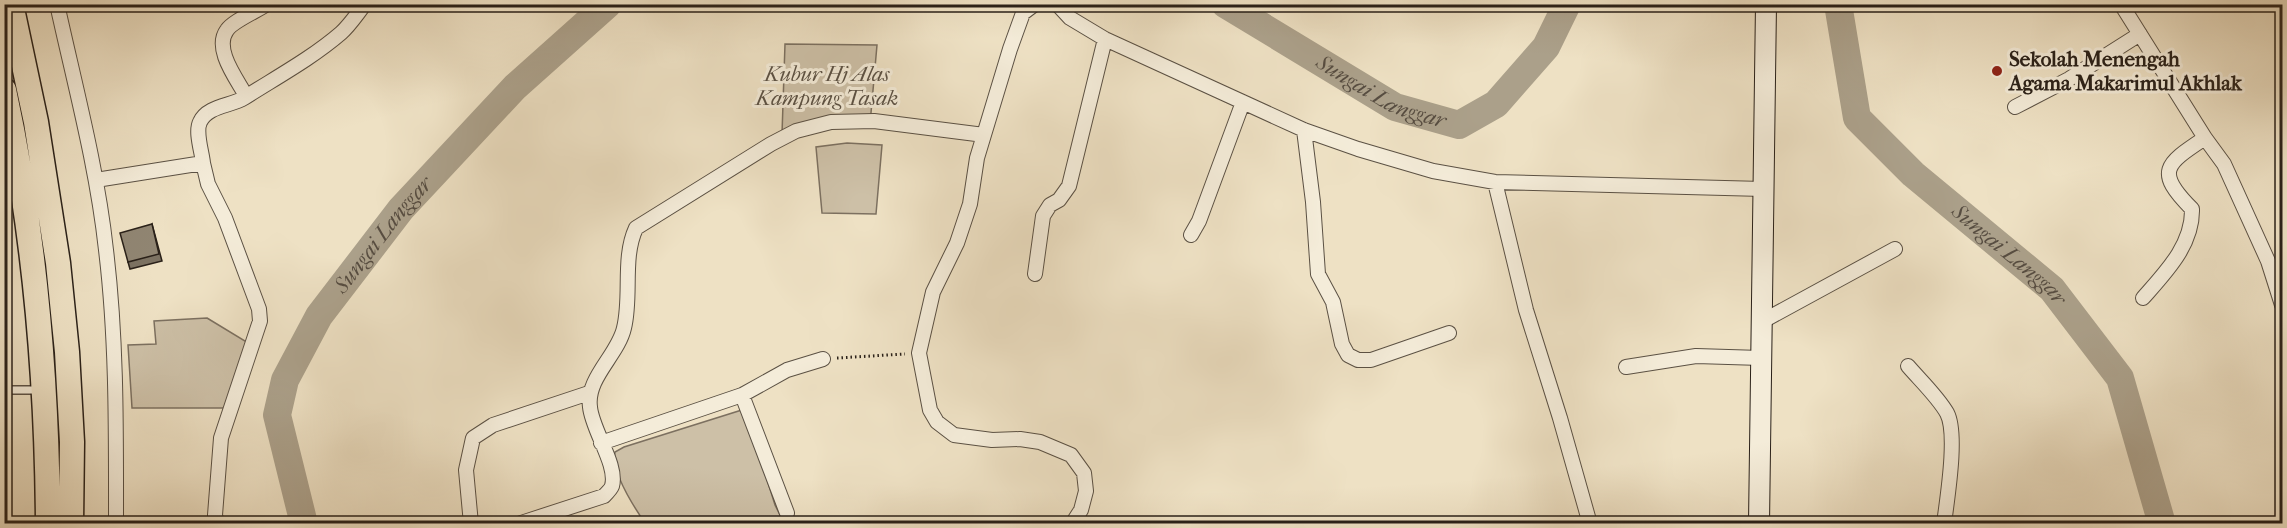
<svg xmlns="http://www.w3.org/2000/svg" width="2287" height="528" viewBox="0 0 2287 528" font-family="'IM FELL French Canon',serif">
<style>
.green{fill:#cdc0a7;stroke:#7c7060;stroke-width:1.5}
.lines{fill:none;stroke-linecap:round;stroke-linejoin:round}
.river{stroke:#aba08a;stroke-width:28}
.lane-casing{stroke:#5b5144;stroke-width:10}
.street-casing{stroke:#5b5144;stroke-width:16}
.secondary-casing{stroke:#2a2119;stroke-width:22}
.highway-casing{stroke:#2a2119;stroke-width:27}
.path{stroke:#2a2119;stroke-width:3;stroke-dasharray:1.5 3;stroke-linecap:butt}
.lane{stroke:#f4ecd9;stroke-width:7}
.street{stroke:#f4ecd9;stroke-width:14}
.secondary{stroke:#f4ecd9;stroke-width:20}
.highway{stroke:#eee1c4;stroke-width:24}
.wall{fill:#7c7262;stroke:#2a2119;stroke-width:1.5}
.building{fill:#908572;stroke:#2a2119;stroke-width:1.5}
.poi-dot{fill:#8f2418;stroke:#f4ecd9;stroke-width:2}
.labels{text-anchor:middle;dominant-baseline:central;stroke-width:6;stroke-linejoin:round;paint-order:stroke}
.poi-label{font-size:21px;font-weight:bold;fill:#2a2119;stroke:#f4ecd9;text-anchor:start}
.park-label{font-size:21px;font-style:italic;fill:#5b5144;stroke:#f4ecd9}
.water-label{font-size:22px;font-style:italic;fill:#574d41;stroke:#f4ecd9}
</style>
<rect width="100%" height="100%" fill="#eee1c4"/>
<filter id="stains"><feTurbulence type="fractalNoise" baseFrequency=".00333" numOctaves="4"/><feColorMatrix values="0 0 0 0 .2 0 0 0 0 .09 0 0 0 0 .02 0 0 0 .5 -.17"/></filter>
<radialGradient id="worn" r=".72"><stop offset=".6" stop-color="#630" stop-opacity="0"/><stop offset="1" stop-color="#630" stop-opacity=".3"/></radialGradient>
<path class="green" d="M785 44 877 45 870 124 782 134Z
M847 143 882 145 876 214 822 213 816 147Z
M207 318 250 344 227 408H132L128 345 156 344 154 321Z
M745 409 775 505 784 523H645C634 507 611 471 615 452L624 447Z"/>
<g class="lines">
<g class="river">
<path id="s1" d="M1225 4 1395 107 1459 125 1496 104 1546 47 1567 4"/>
<path id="s2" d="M1838 4 1857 118 1913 174 2052 289 2120 378 2162 524"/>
<path id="s3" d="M304 524 277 415 285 380 319 316 401 209 515 87 608 4"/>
</g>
<g class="lane-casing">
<path id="lane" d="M4 390H39"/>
</g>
<g class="street-casing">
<path id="street" d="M57 4C75 86 97 167 106 250 117 341 116 433 116 524
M1035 4 1023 13 1010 49 977 158 970 204 957 243 933 292 919 353 930 410 937 422 954 435 992 440 1020 439 1040 442 1071 455 1084 473 1086 491 1081 510 1072 524
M1057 4 1070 18 1105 39 1304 130 1358 149 1433 171 1495 182 1763 189
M2121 4 2205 138 2224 164 2268 261 2282 305
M246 96C237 79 213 49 227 30 233 21 257 11 267 4
M2015 107 2069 79 2140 34
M1304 130 1313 202 1318 274 1333 302 1342 344 1348 355 1358 360H1371L1449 333
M203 163C202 152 195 132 200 122 207 106 231 106 244 98 277 77 312 58 341 33 350 25 357 14 365 4
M96 180 203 163 208 184 225 218 259 309 260 321 221 438 215 515 217 524
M1495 182 1526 310 1560 418 1590 524
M1191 235 1199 221 1243 102
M1035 274 1043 216 1050 205 1059 200 1069 186 1105 39
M2143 298C2165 273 2193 245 2192 209 2154 171 2166 164 2205 138
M1761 322 1895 249
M1908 366C1920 380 1938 397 1947 413 1958 434 1947 499 1944 524
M1626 367 1696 356 1761 358
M742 395 787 513
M601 443 742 395 787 370 823 359
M471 524 466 470 473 438 493 425 589 393
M518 524 604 496C607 493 611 489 612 486 618 465 592 430 590 407 586 378 618 355 624 328 632 296 622 258 636 228L771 144 796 131 831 122 874 121 984 135"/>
</g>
<g class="secondary-casing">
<path id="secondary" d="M1759 524 1766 4"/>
</g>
<g class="highway-casing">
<path id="highway" d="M11 4 36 122 58 263 67 352 72 442 71 524
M4 90C35 233 47 377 48 524"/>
</g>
<path class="path" d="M837 358 905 354"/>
<use href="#lane" class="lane"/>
<use href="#street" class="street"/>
<use href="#secondary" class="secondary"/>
<use href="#highway" class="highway"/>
</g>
<path class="wall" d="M152 224 162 261 130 269 128 262Z"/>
<path class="building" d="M152 224 159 254 128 262 120 233Z"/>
<circle class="poi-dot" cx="1997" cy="71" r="6"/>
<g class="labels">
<g class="poi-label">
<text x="2009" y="59">Sekolah Menengah<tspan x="2009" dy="24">Agama Makarimul Akhlak</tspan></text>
</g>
<g class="park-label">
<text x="827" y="74">Kubur Hj Alas<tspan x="827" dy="24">Kampung Tasak</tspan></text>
</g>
<g class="water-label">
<text stroke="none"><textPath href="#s1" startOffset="180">Sungai Langgar</textPath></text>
<text stroke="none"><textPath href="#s3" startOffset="324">Sungai Langgar</textPath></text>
<text stroke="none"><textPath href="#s2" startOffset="320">Sungai Langgar</textPath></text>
</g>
</g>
<rect width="2287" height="528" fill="none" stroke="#eee1c4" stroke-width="24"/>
<rect x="6" y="6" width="2275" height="516" fill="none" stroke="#2a2119" stroke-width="3"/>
<rect x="12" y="12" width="2263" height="504" fill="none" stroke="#2a2119" stroke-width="1.5"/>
<rect width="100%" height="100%" filter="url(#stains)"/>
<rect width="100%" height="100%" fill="url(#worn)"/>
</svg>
